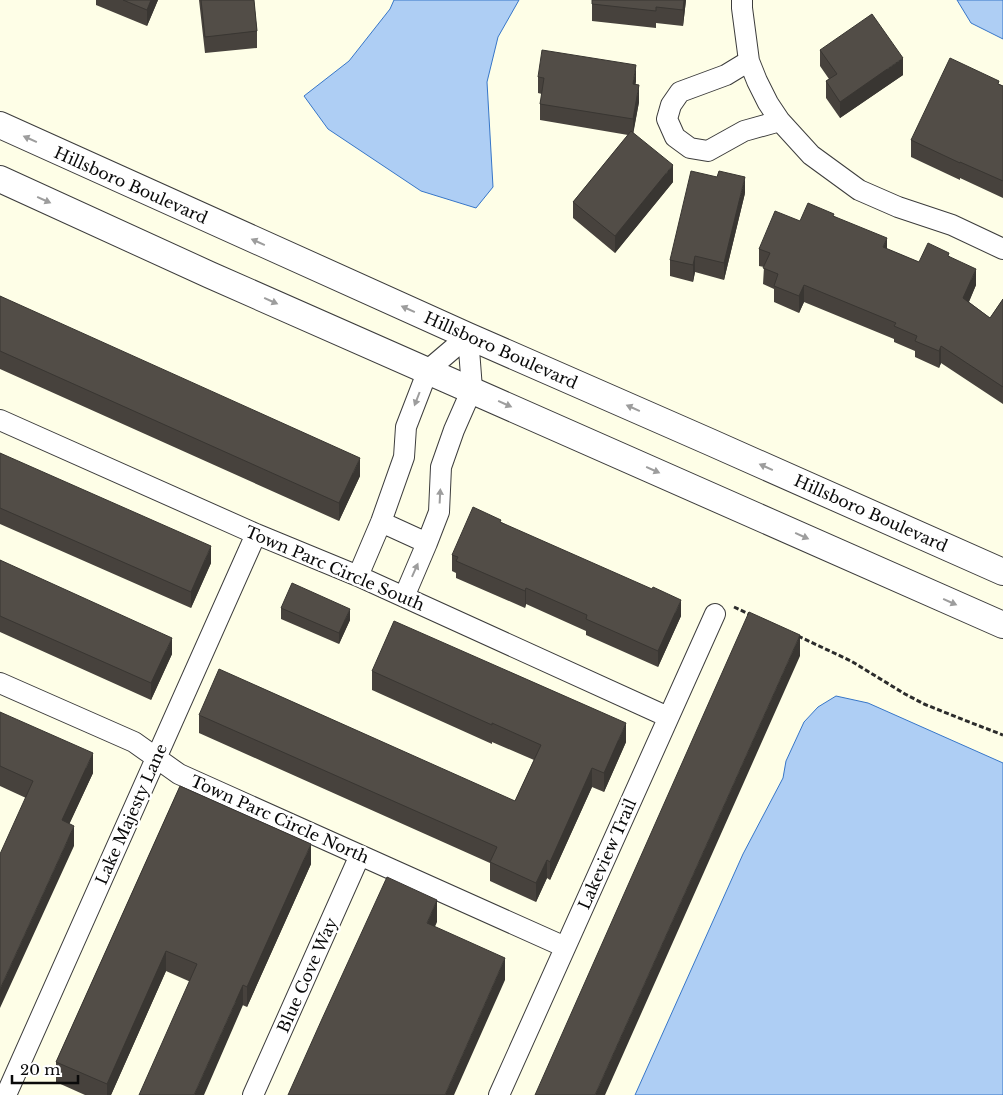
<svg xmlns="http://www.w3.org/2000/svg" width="1003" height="1095" viewBox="0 0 1003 1095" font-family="'Libre Baskerville',serif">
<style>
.water{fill:#aecef4;stroke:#3776c8}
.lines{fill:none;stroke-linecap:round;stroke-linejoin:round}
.minor-casing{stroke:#3d3d3d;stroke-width:22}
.tertiary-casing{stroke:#3d3d3d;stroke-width:28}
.path{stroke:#2c2c2c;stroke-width:3;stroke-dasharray:5 2.5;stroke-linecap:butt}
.minor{stroke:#fff;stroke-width:20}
.tertiary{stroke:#fff;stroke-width:26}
.wall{fill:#47423d}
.shaded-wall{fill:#393632}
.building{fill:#524d47;stroke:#393632}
.oneway{fill:#9d9d9d}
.labels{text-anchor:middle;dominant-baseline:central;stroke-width:5;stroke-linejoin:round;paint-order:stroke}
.street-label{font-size:16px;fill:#0a0a0a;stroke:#fff}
</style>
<rect width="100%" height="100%" fill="#fefee7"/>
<path class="water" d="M394 0H519L498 37 487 82 493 187 476 208 421 191 328 129 304 96 349 61 390 9Z
M957 0H1003V39L971 23Z
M836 696 868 703 1003 763V1095H635L743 854 783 778 786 761 804 722 818 707Z"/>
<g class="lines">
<g class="minor-casing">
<path id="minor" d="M742 0V8L749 61 757 81 768 103 780 121 811 155 859 190 898 207 952 225 1003 249
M749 61 726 75 680 92 671 105 667 119 675 137 690 148 708 151 744 131 780 121
M0 420 256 534 358 576 668 717
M381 522 427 543
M358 576 381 522 404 457 406 427 428 370 468 336
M404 597 427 543 439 512 441 467 454 430 472 389 468 336
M0 683 134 742 179 774 565 947
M6 1095 256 534
M253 1095 360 855
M499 1095 715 614"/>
</g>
<g class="tertiary-casing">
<path id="tertiary" d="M0 125 468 336 710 442 1003 572
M0 179 210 275 1003 625"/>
</g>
<path class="path" d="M734 607 751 615
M798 636 851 661 905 694 924 704 964 720 1003 735"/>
<use href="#minor" class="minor"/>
<use href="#tertiary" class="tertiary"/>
</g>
<path class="wall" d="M96 0H158L147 26 96 5Z
M199 0H254L257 31V48L205 53Z
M592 0H686L683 26 656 23V28L592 21Z
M820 50 903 75 840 118 826 98V81L829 79 820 66Z
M538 77 636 81 635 85 639 102 633 133 673 182 615 253 573 218V202L628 135 540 120V104L542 94 538 93Z
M999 84 1003 86V198L960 178V180L911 157V140Z
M745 193 724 280 695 272 693 282 670 276V260Z
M834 216 887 249 919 262 949 256 976 285 969 302 990 318 1003 299V404L941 363 939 368 915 357V351L894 342V339L804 302 799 313 774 302V289L763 284 764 267 759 266V249L800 221Z
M0 296 360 476 339 521 0 369Z
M0 453 211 563 191 608 0 524Z
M501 522 681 616 658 667 586 635V631L526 604 525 608 456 578V573L452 571V555Z
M0 560 172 654 151 700 0 632Z
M281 608 350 620 339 644 281 619Z
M372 671 626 742 604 792 592 787 550 880 547 878 536 902 490 881V863L199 733V715L515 801 534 760 492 742V744L372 690Z
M0 712 93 773 69 824 74 846 26 798 0 786Z
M180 786 311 864 247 1007 166 971 111 1095H85L56 1082V1062Z"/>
<path class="shaded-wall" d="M151 0H158L147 26V10Z
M684 0H686L683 26V10Z
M903 58V75L840 118V102Z
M636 65V81L633 101V84Z
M639 85V102L633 135V119Z
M673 165V182L615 253V236Z
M745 177V193L724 280V263Z
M887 238V255L883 247Z
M695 256V272L693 282V265Z
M976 269V285L963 315V298Z
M804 285V302L799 313V296Z
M941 346V363L939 368V351Z
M360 458V476L339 521V503Z
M211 546V563L191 608V592Z
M526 588V604L525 608V591Z
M681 600V616L658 667V651Z
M350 609V620L339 644V633Z
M800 635V656L605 1095H595Z
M172 638V654L151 700V683Z
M626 723V742L604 792V773Z
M93 753V773L62 840V820Z
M592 768V787L550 880V862Z
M74 826V846L0 1008V989Z
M311 844V864L247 1007V987Z
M547 860V878L536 902V883Z
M437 900V922L427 945V923Z
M166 951V971L111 1095H107V1084Z
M505 958V980L454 1095H445Z
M243 985V1005L204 1095H194Z"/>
<path class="building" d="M123 0H151L147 10Z
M201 0H254L257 31 205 37Z
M592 0H684L683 10 656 7V11L592 4Z
M872 14 903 58 840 102 826 81 837 74 820 50Z
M542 50 636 65 633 84 639 85 633 119 540 104 544 78 538 77Z
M950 58 999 81 998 84 1003 86V181L960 162V163L911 140Z
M631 131 673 165 615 236 573 202Z
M691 171 717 177 719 171 745 177 724 263 695 256 693 265 670 260Z
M808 203 834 214 833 216 887 238 883 247 919 262 928 243 949 253 948 256 976 269 963 298 990 318 1003 299V387L941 346 939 351 915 341 917 336 894 326 896 323 804 285 799 296 774 286 778 274 763 268 770 253 759 249 775 211 800 221Z
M0 296 360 458 339 503 0 351Z
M0 453 211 546 191 592 0 508Z
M473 507 501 520 500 522 652 589 653 587 681 600 658 651 586 619 587 615 526 588 525 591 456 561 458 557 452 555Z
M0 560 172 638 151 683 0 616Z
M292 583 350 609 339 633 281 608Z
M749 612 800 635 595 1095H535Z
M394 621 626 723 604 773 592 768 550 862 547 860 536 883 490 862 497 847 199 715 219 669 515 801 541 745 492 723V725L372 671Z
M0 712 93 753 62 820 74 826 0 989V854L33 781 0 766Z
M180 786 311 844 247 987 243 985 194 1095H139L197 964 166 951 107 1084 56 1062Z
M387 877 437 900 427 923 505 958 445 1095H288L322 1019Z"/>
<defs><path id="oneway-solid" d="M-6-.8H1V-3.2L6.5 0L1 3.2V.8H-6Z" transform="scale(1.25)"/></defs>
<g class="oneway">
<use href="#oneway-solid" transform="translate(30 139) rotate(-156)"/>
<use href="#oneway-solid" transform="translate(44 200) rotate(24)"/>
<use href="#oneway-solid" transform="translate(258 242) rotate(-156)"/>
<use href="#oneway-solid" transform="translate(271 301) rotate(24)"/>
<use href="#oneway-solid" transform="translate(408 309) rotate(-156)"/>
<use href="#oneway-solid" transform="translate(417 399) rotate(111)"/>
<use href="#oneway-solid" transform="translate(505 404) rotate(24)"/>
<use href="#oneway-solid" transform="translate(633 408) rotate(-156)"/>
<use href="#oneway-solid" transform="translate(766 467) rotate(-156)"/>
<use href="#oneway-solid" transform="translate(653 470) rotate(24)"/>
<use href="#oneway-solid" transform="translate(440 496) rotate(-87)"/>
<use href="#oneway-solid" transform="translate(802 536) rotate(24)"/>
<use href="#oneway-solid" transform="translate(415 570) rotate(-66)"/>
<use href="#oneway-solid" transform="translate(950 602) rotate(24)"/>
</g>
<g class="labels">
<g class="street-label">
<text transform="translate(131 185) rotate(24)">Hillsboro Boulevard</text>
<text transform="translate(501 350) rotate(24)">Hillsboro Boulevard</text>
<text transform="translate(871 513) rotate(24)">Hillsboro Boulevard</text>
<text transform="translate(335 568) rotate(23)">Town Parc Circle South</text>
<text transform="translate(131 814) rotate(-66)">Lake Majesty Lane</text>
<text transform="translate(280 819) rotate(24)">Town Parc Circle North</text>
<text transform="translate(607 854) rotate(-66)">Lakeview Trail</text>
<text transform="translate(307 975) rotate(-66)">Blue Cove Way</text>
</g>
</g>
<path d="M12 1075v8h66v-8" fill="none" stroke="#0a0a0a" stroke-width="2.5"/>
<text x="20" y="1075" font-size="15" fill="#0a0a0a" stroke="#ffffff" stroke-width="4" paint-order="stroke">20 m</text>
</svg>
